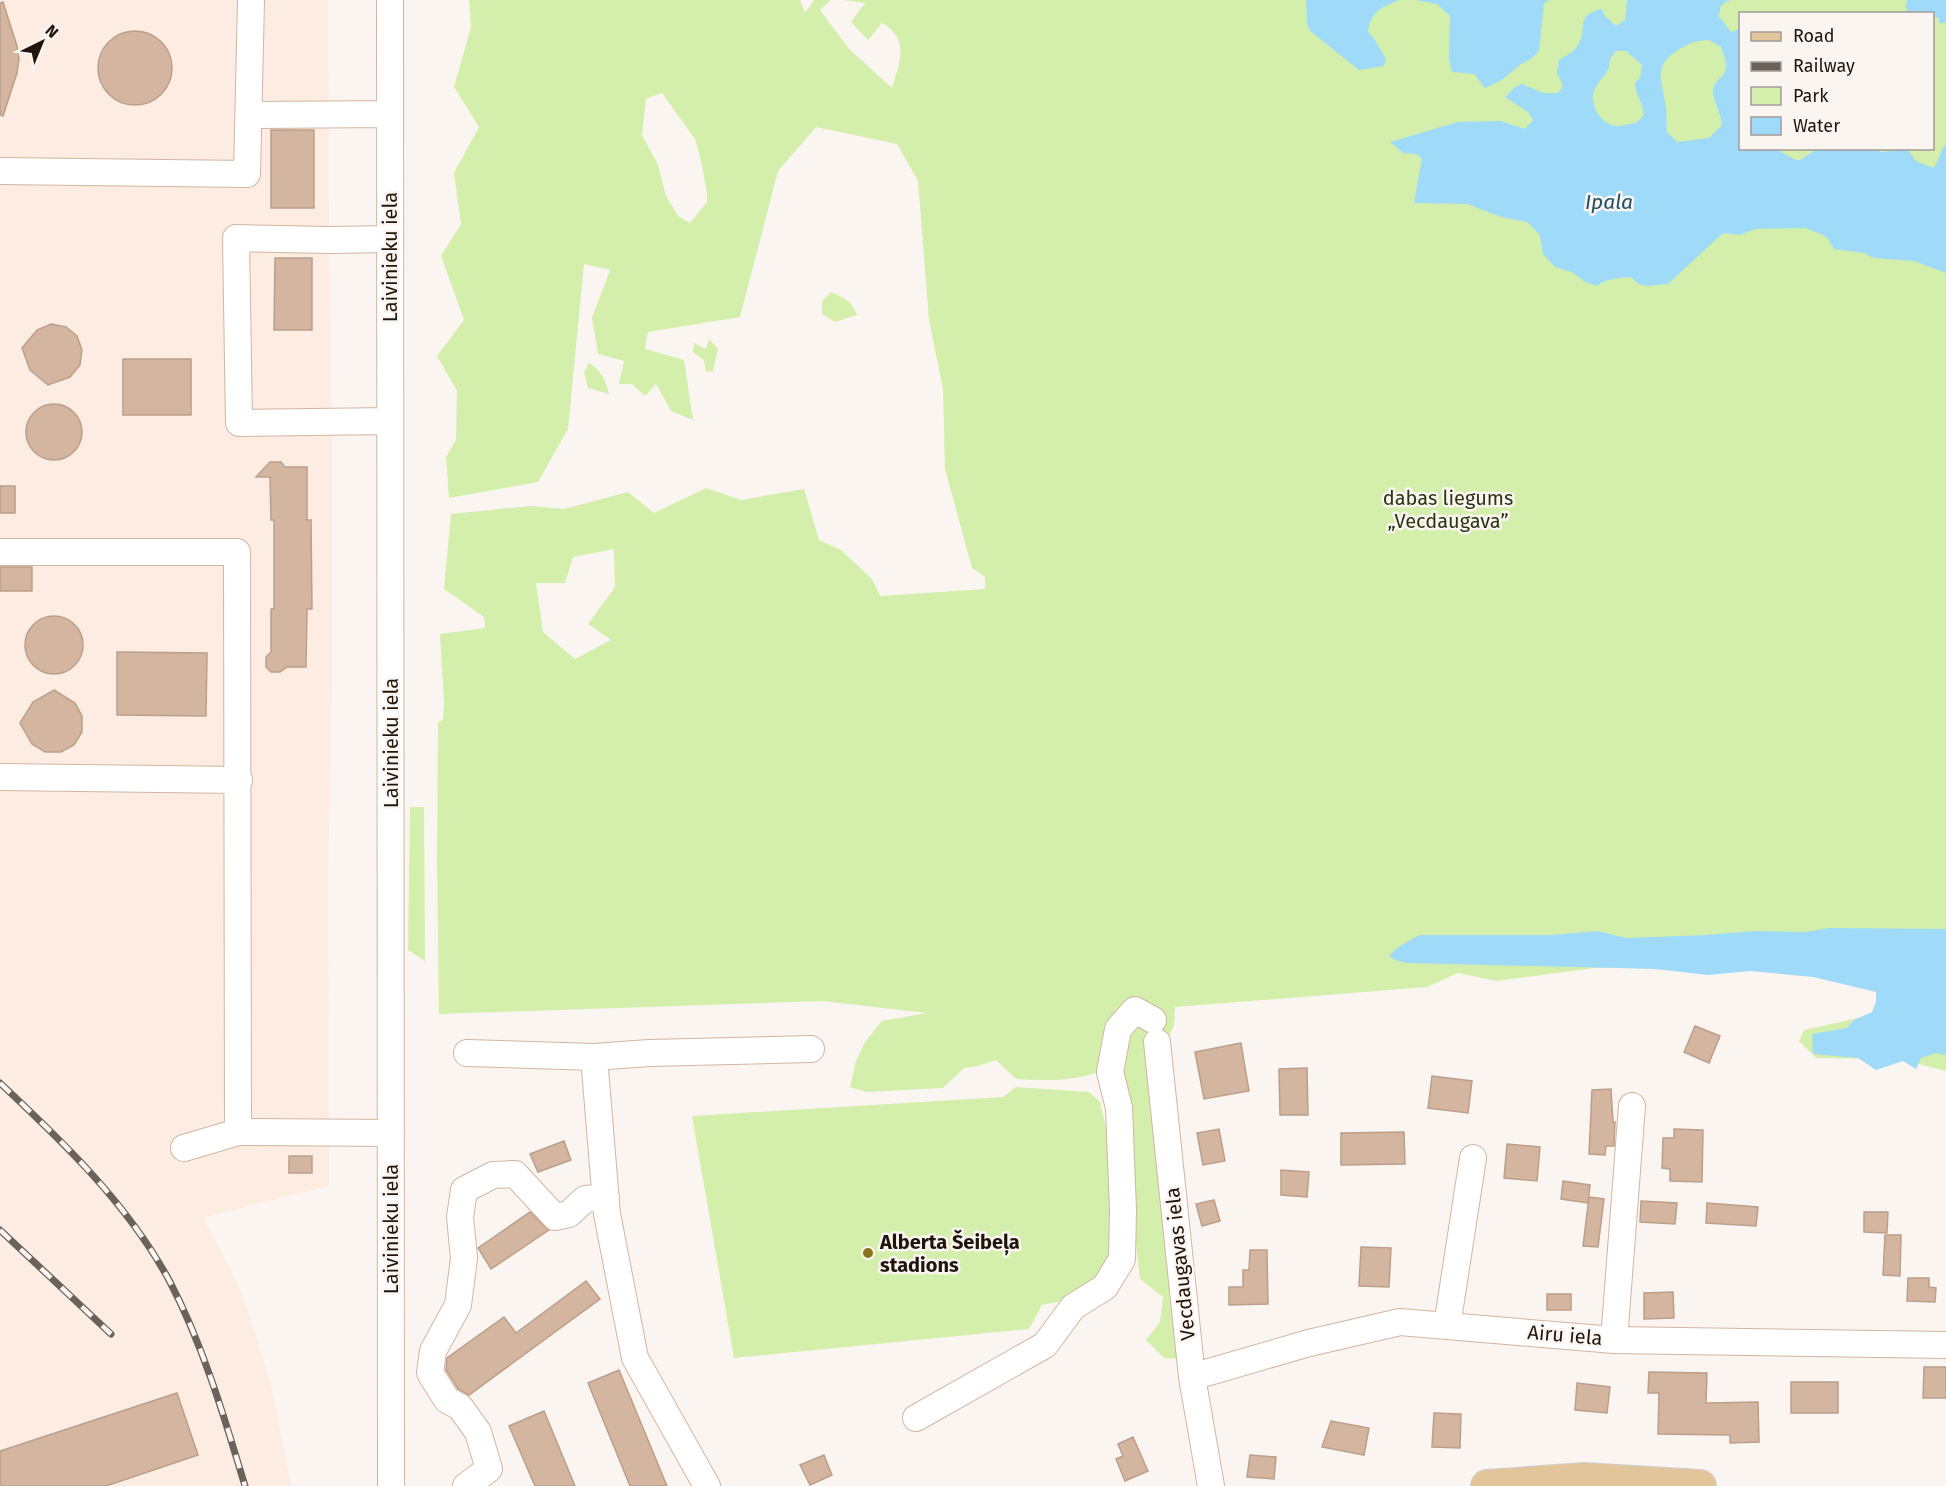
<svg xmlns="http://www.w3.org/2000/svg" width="1946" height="1486" viewBox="0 0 1946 1486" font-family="'Fira Sans',sans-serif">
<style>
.built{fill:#fcece2}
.green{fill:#d3efab;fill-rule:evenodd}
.water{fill:#9fdaf9;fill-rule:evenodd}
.building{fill:#d3b5a0;stroke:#bc9f8a;stroke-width:1.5}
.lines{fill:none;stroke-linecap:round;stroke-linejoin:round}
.minor-casing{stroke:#d3b5a0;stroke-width:28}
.major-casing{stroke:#d2d0cf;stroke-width:34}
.minor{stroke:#fff;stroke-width:26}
.major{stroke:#e2c59b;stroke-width:32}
.rail-casing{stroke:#6b625b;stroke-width:7}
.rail{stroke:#fbf5f1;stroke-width:4.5;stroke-dasharray:14;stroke-linecap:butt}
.poi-dot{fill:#887416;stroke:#fbf5f1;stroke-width:2}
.labels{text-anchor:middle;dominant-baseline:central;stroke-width:5;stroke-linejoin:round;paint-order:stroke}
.street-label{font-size:20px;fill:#20150d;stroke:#fbf5f1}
.park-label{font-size:20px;fill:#293611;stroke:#fbf5f1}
.poi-label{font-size:20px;font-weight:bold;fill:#20150d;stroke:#fbf5f1;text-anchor:start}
.water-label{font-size:21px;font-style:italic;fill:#235066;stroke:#fbf5f1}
</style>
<rect width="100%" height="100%" fill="#fbf5f1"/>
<path class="built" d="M0 0H328L329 240 332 422V684L328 880 329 1186 203 1218 232 1273 245 1303 270 1380 291 1486H0Z"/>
<path class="green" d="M469 0H800L805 13 814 0H831L820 10 849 49 892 88C900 62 910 39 882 23L868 40 851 22 865 3 844 0H1946V1071L1898 1059 1816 1058 1799 1041 1804 1030 1872 1015 1883 1004 1876 990 1851 975 1656 960 1496 981 1458 973 1427 987 1175 1007 1174 1025 1162 1053 1180 1359 1164 1358 1146 1340 1160 1322 1163 1297 1140 1279 1133 1218 1100 1072C1072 1081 1045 1081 1016 1079L996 1060 978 1066 964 1068 943 1088 866 1092 850 1087 856 1061 865 1042 882 1021 927 1013 822 1001 439 1014 437 861 438 722 443 720 444 704 440 634 485 628 484 617 444 589 451 514 531 506 564 509 628 492 654 513 706 488 741 500 804 489 819 540 841 550 872 579 880 596 985 589V577L972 568 945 469 943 389 929 320 918 181 897 144 816 127 778 171 740 317 648 332 645 349 684 360 693 420 671 411 656 384 645 396 632 384H619L624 361 598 354 592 318 610 270 584 264 568 429 538 482 449 498 446 457 456 440 457 391 437 356 464 320 441 256 461 224 454 173 479 127 454 87 471 27ZM1740 14H1932V148H1740ZM662 93 695 139 701 161 707 193V202L690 223 678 216 666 196 658 165 642 135 646 99ZM614 549 615 587 588 624 611 640 575 659 543 632 536 583H565L573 557Z
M831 292C843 297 853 302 857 315L835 322 822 314V301Z
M709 339 718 349 713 371 706 372 704 360 693 352 694 343 706 349Z
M589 363C601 370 606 381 609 394L588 388 584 372Z
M410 807H424L425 961 408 950Z
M1016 1087 1089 1092 1100 1102 1112 1155V1259L1098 1284 1075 1298 1042 1305 1029 1329 734 1358 692 1116 1003 1097Z"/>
<path class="water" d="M1306 0H1399C1381 8 1371 11 1368 32L1373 37 1386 59 1384 66 1359 70 1310 31 1307 24Z
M1415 0H1550L1544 3 1539 51 1531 59 1521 64 1502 80 1485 88 1474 74 1452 72 1449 59 1450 16 1437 4Z
M1627 0H1731L1725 2 1720 7V12L1718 15 1731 32 1740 29V148L1776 149 1796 160H1800L1815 150 1821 149 1861 148 1863 150 1876 149 1881 152C1891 152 1895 148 1907 149L1916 161 1933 168C1940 161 1939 151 1946 144V273L1914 261 1874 258 1864 253 1834 249 1828 239 1823 235 1805 228 1755 229 1740 235 1723 233 1668 284 1648 286 1638 284 1631 277C1618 278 1607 278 1597 286L1585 282 1574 273 1555 267 1543 254 1540 235 1527 222 1501 217 1467 204 1414 203 1422 158 1415 154 1403 153 1390 142 1458 122 1500 121 1525 129 1533 120 1528 112 1505 97 1515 87 1522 84 1543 93H1558L1562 88V83L1557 73 1559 60C1565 55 1574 53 1578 45 1589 27 1573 16 1602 9L1605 16 1616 26 1625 20ZM1709 40 1721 47C1735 82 1714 73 1713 92 1713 100 1721 113 1722 125L1709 138 1677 142 1667 132C1666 124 1667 116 1666 108 1663 83 1651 67 1678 50 1690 43 1694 41 1709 40ZM1616 51H1626L1642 65 1640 78 1635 83C1635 95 1643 101 1644 115L1636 123C1630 123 1624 126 1618 126 1603 126 1593 110 1593 97 1593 87 1602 79 1607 72 1612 63 1606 62 1616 51Z
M1907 0H1946V23H1939V18L1933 16 1932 14 1908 13 1906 6Z
M1829 928 1946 929V1055L1936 1053 1921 1058 1916 1069 1903 1061 1876 1070 1858 1058 1813 1054 1812 1034 1847 1028 1854 1020 1872 1012 1876 1002V992L1813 977 1750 971 1708 975 1655 969 1407 963 1395 960 1389 956 1397 948 1419 935H1551L1598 931 1626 938 1706 935 1754 931 1806 932Z"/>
<path class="building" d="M3 2 17 46 19 59 17 73 3 116 0 115V3Z
M98 68a37 37 0 1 1 74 0a37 37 0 1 1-74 0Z
M271 130H314V208H271Z
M275 258H312V330H274Z
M51 324 66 327 77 336 82 350 80 365 70 377 48 385 30 370 22 348 37 330Z
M123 359H191V415H123Z
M26 432a28 28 0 1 1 56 0a28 28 0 1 1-56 0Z
M270 462H281L285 467H307V520H311L312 609H307L306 667H287L280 672H271L266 667V657L271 652V609H274V520H271L270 477H256Z
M0 486H15V513H0Z
M0 567H32V591H0Z
M25 645a29 29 0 1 1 58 0a29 29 0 1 1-58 0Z
M117 652 207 653 206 716 117 715Z
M54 690 75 703 82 716V732L74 745 61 752H45L32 744 20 723 33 702Z
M1695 1026 1720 1036 1709 1063 1684 1052Z
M1241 1043 1249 1091 1204 1099 1195 1052Z
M1307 1068 1308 1115H1280L1279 1069Z
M1432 1076 1472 1081 1468 1113 1428 1108Z
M1611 1089 1613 1122H1615L1614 1146H1606L1605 1155 1589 1154 1592 1090Z
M1219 1129 1225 1161 1203 1165 1197 1133Z
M1674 1129 1703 1130 1702 1182 1670 1181V1169L1662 1168 1663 1138H1674Z
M1404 1132 1405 1164 1341 1165V1133Z
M564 1141 571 1160 538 1172 530 1154Z
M1507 1144 1540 1147 1537 1181 1504 1178Z
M289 1156H312V1173H289Z
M1281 1170 1309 1172 1307 1197 1281 1195Z
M1563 1181 1590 1185 1588 1203 1561 1199Z
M1589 1197 1604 1199 1598 1247 1583 1246Z
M1214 1200 1220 1221 1202 1226 1196 1204Z
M1641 1201 1677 1203 1675 1224 1640 1222Z
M1707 1203 1758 1207 1756 1226 1706 1223Z
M530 1212 549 1230 491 1269 478 1248Z
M1864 1212H1888L1887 1233 1864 1232Z
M1885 1235H1901L1900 1276 1883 1275Z
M1361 1247 1391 1248 1389 1287 1359 1286Z
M1250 1250H1267L1268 1304 1229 1305V1287H1243V1270H1249Z
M1908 1278H1929V1287L1936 1288 1935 1302 1907 1301Z
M586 1281 600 1299 469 1395 458 1389 446 1370 447 1358 504 1317 516 1333Z
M1673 1292 1674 1318 1644 1319V1293Z
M1547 1294H1571V1310H1547Z
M1924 1367H1946V1398H1923Z
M619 1370 667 1486H630L588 1383Z
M1649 1372 1707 1373 1706 1403 1758 1402 1759 1442 1730 1443V1435L1658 1434 1659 1393H1648Z
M1791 1382H1838V1413H1791Z
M1577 1383 1610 1387 1607 1413 1575 1410Z
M177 1393 198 1455 106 1486H0V1451Z
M544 1411 575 1486H535L509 1426Z
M1434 1413 1461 1414 1460 1448 1432 1447Z
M1331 1421 1369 1428 1364 1455 1322 1447Z
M1133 1437 1148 1471 1125 1481 1116 1459 1123 1456 1118 1444Z
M824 1455 832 1475 810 1485 800 1465Z
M1250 1455 1276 1457 1274 1479 1247 1477Z"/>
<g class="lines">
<g class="minor-casing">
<path id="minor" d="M390 0 391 1486
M250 115 390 114
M0 171 247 174 251 0
M390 421 239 423 236 238 329 240 390 239
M0 552H237L238 1132
M0 777 239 780
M1157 1042 1192 1377 1211 1486
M467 1053 594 1057
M184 1148 238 1132 391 1133
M1447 1326 1473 1158
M1614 1340 1632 1106
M1192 1377 1309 1343 1400 1322 1614 1340 1946 1345
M916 1418 1045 1345 1073 1307 1105 1287 1122 1259 1123 1210 1119 1108 1110 1072 1118 1029 1135 1010 1153 1020
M466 1486 489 1469 478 1432 460 1407 447 1400 430 1373 433 1351 458 1305 464 1258 460 1217 464 1190 493 1175 515 1174 555 1217 569 1214 585 1199 606 1197
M707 1486 635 1358 607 1214 594 1057 649 1053 811 1049"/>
</g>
<g class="major-casing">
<path id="major" d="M1487 1486 1584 1479 1700 1486"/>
</g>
<use href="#minor" class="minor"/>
<use href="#major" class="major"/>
<g class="rail-casing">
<path id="rail" d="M0 1083C63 1142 127 1203 169 1280 203 1345 224 1416 245 1486
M0 1230 111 1334"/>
</g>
<use href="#rail" class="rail"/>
</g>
<circle class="poi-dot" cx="868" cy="1253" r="6"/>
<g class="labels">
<g class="street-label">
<text transform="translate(390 257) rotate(-90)">Laivinieku iela</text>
<text transform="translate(391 743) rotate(-90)">Laivinieku iela</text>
<text transform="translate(391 1229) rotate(-90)">Laivinieku iela</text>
<text transform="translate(1180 1264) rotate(-96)">Vecdaugavas iela</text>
<text transform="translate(1565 1335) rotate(5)">Airu iela</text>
</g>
<g class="park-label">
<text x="1448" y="498">dabas liegums<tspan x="1448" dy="23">„Vecdaugava”</tspan></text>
</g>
<g class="poi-label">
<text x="880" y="1242">Alberta Šeibeļa<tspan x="880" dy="23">stadions</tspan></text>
</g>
<g class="water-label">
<text x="1609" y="202">Ipala</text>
</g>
</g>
<rect x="1739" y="12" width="195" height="138" fill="#fbf5f1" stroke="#a39b96" stroke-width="1.5"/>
<rect x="1751" y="32" width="30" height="9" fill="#e2c59b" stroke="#a39b96" stroke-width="1.5"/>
<text x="1793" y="42" font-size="18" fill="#20150d">Road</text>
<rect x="1751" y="62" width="30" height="9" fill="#6b625b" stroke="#a39b96" stroke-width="1.5"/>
<text x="1793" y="72" font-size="18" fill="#20150d">Railway</text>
<rect x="1751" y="87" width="30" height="18" fill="#d3efab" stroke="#a39b96" stroke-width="1.5"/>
<text x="1793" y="102" font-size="18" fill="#20150d">Park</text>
<rect x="1751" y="117" width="30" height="18" fill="#9fdaf9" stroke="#a39b96" stroke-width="1.5"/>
<text x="1793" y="132" font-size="18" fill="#20150d">Water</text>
<g transform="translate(42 42) rotate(43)" stroke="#fbf5f1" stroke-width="4.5" paint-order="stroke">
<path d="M0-4.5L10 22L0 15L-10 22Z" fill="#20150d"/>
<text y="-9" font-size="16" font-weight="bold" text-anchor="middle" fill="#20150d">N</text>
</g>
</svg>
